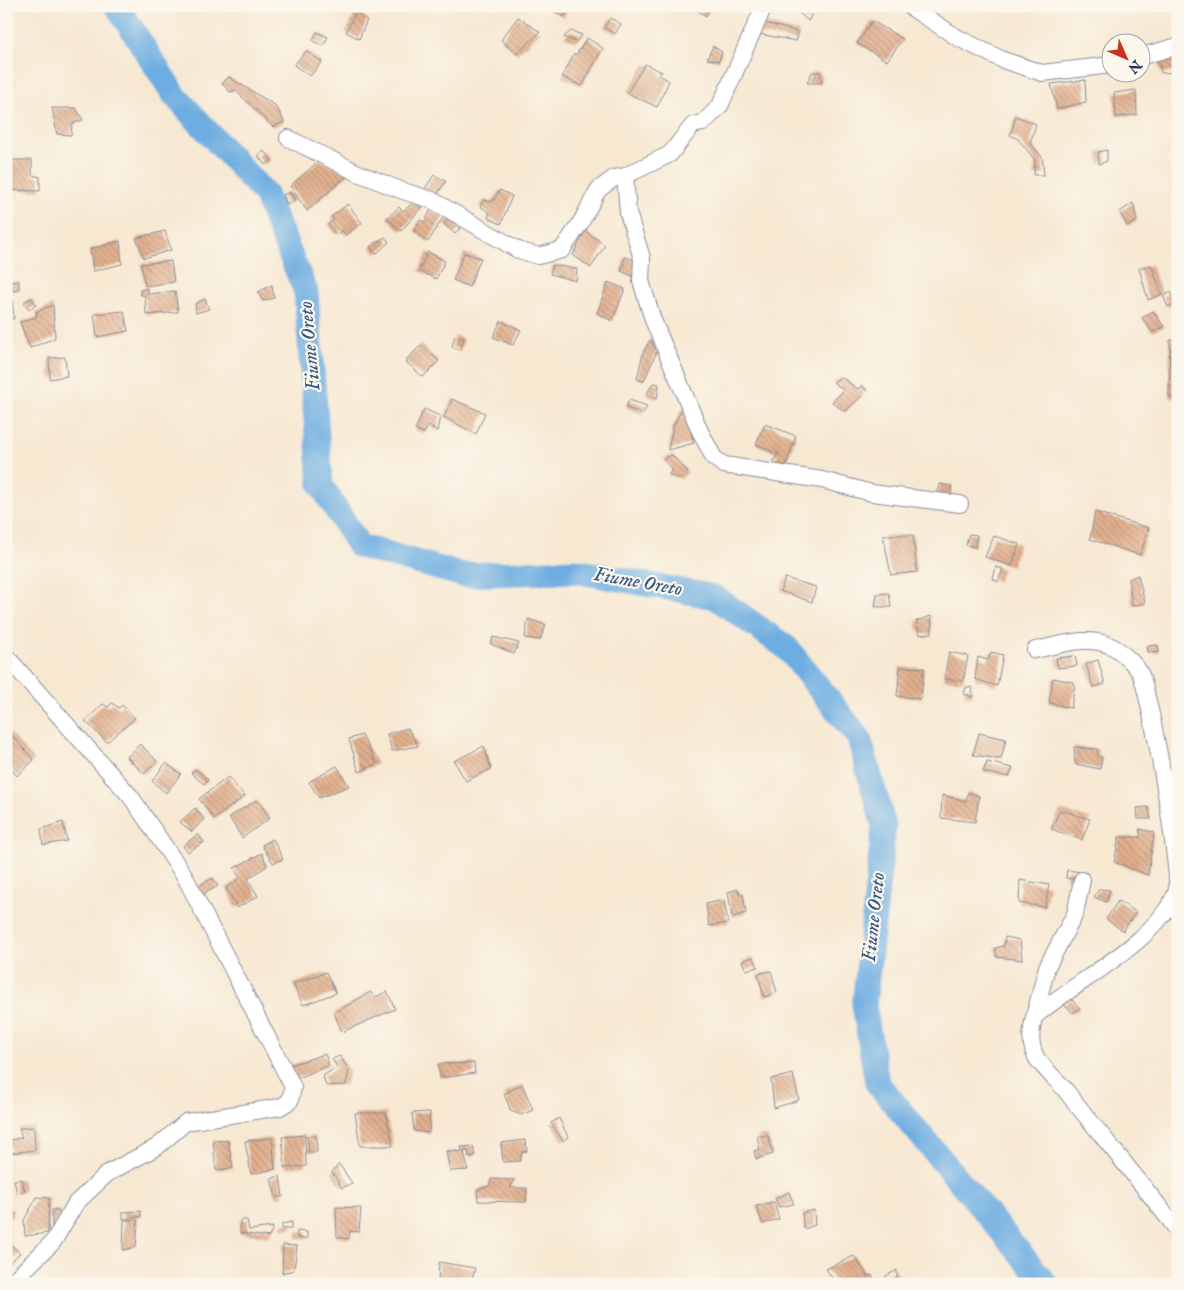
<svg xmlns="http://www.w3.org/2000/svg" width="1184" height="1290" viewBox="0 0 1184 1290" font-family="'IM FELL English',serif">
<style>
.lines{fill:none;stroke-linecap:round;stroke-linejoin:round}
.river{stroke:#6dade1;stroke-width:25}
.building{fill:url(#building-back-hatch)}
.minor-casing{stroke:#898c98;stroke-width:18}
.minor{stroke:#fff;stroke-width:16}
.labels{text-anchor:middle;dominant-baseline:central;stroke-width:4.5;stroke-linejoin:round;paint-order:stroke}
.water-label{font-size:20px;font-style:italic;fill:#345585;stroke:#fbf7ec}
</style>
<defs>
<pattern id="building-back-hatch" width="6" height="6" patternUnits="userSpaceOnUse" patternTransform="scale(1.25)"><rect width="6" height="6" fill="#e3b08d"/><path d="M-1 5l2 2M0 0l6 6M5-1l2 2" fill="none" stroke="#b79076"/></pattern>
</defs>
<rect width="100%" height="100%" fill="#fbf7ec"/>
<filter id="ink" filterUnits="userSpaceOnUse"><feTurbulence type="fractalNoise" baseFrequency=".02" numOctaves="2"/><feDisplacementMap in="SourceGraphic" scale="10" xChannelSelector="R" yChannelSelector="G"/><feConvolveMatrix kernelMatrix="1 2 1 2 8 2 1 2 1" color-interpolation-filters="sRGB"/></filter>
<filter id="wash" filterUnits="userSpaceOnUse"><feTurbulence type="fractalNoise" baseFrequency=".0096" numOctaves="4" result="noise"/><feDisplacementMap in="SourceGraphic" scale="20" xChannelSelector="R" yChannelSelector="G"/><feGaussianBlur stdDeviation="1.12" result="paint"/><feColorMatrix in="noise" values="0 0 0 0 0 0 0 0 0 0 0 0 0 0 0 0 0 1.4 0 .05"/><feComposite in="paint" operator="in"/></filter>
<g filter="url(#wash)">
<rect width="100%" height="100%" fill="#f7e8d2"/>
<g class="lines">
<path class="river" d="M117 6 175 96 265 194 306 292 321 485 359 546 463 575 575 571 715 597 787 648 859 738 884 826 864 1005 877 1083 1046 1284"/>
</g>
<g id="blocks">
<path class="building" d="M548 6H570L564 17 547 8Z
M690 6H711L706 16Z
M792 6H817L808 21Z
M356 12 367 20 359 39 346 32Z
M518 17 540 32 517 54 501 40Z
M610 18 621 24 615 34 604 28Z
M872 21 903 39 887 61 857 43Z
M765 23 799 32 796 41 759 34Z
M571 31 582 35 576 42 564 37Z
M317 32 328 37 323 46 313 41Z
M587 38 603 48 582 86 562 77 574 54 576 55Z
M713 46 722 52 719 61 707 59Z
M306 51 322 62 310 76 294 65Z
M1176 56 1178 72 1161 73 1158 60Z
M645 64 662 72 658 74 669 81 657 107 627 93Z
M812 72H820L822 83H807Z
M229 77 276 106 284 122 273 127 235 90 230 92 222 83Z
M1085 80 1086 102 1057 109 1051 84Z
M1136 90 1137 115 1116 117 1114 93Z
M52 108H76L83 120 72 124 71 135 57 134Z
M1016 116 1036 124 1030 143 1042 157 1044 175H1034L1035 160 1018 139 1010 135Z
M1107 150V161L1099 164 1098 152Z
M264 151 272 160 265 165 258 156Z
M6 160H32V175L40 177V191L8 190Z
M320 160 349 174 307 211 290 186Z
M434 175 446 181 435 198 424 190Z
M500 190 512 196 501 224 488 218 490 213 480 206 484 200 492 202Z
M290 192 295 200 287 205 283 195Z
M415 201 423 206 401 231 387 218 399 207 403 211Z
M1133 203 1137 221 1127 226 1120 212Z
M348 204 362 223 346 235 342 230 336 235 328 224 334 220 331 217Z
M431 209 444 216 428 242 414 231 420 220 425 222Z
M451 216 464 223 455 234 444 224Z
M165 231 171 250 144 258 136 238Z
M585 231 605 245 591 268 573 255Z
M385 237 389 242 376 254 370 247Z
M120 241 122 264 93 271 90 249Z
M428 252 445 261 436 279 419 271Z
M464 253 481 258 469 287 453 280Z
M625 257 637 261 632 276 621 271Z
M171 261 174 282 145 286 141 264Z
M553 265 577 269 576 281 550 274Z
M1151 265 1162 294 1148 300 1139 268Z
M19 281V290L13 291 10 282Z
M608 282 625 289 612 321 597 313Z
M272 285 274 298 263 301 258 292Z
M147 288 148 294 175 291 178 312 146 315 145 296 141 295 140 290Z
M1171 292 1176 303 1168 307 1163 296Z
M31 298 36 305 29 310 24 302Z
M205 299 209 309 196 313 195 304Z
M12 300 14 319 6 317V302Z
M53 305 55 338 30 348 20 322 37 317 36 312Z
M124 311 128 331 97 337 94 314Z
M1153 311 1164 327 1152 332 1142 318Z
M501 321 521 330 513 345 493 337Z
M455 336 464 339 460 350 452 347Z
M650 340 657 351 644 381 637 379 643 353Z
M1170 340H1178V400L1169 397Z
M421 345 439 361 423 377 405 361Z
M65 357 67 376 50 379 49 358Z
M841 377 858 389 862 385 867 391 845 412 832 402 844 390 833 382Z
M653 383 659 384 657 399 646 395Z
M452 399 485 413 476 434 444 417Z
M629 400 647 406 643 414 626 408Z
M684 405 694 443 668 450 673 426Z
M424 409 440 416 437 431 429 425 424 433 415 430Z
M765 424 796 436 784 471 771 466 778 454 756 444Z
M672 455 688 472 681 479 669 475 672 469 663 459Z
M940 484 952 486 950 498 937 496Z
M1095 512 1149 528 1140 555 1090 539Z
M969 534 977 535 975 547 966 545Z
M883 535H913L917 572 891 575Z
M994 536 1019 544 1012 566 985 557Z
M996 567 1003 569 998 582 993 579Z
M1138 575 1145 603 1132 606 1129 579Z
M785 578 816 587 812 602 780 591Z
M889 593 891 607H875L877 594Z
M931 616 932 633 920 635 916 621Z
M528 619 546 625 540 640 525 638Z
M493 637 519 643 514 654 491 644Z
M1158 645 1159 653 1148 652 1147 646Z
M949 652 968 656 963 681 944 679Z
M991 652 1003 655 997 686 975 679 978 657 988 660Z
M1075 656 1077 666 1058 668 1056 658Z
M1098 660 1105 684 1093 687 1086 664Z
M900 667 924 668 921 699 897 696Z
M1053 678 1073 682 1075 684 1071 708 1049 703Z
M966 687 973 688 972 697 964 694Z
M112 703 119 708 122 705 135 718 107 742 85 721 103 704 108 707Z
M408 728 418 746 392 751 387 734Z
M6 729 34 760 17 776 6 763Z
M979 733 1006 739 1001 759 973 755Z
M362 735 377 764 359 772 349 739Z
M140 744 157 761 144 774 127 757Z
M484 746 491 769 466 781 454 761Z
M1074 747 1097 749 1098 755 1102 758 1100 769 1075 764Z
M987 762 1013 768 1009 777 983 772Z
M166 763 181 774 166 793 152 781Z
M337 766 349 786 319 798 309 782Z
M196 769 208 780 204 784 191 773Z
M228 777 245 796 214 819 199 799Z
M968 792 979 796 975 822 941 818 942 795 966 801Z
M257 800 270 818 242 838 229 817Z
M1148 807 1151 819H1138L1137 808Z
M195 808 204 819 192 832 180 822Z
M1060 810 1090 819 1082 840 1051 829Z
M63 822 67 841 43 845 41 829Z
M1139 829 1154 832 1148 875 1114 862 1119 837H1141Z
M198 834 204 842 188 852 183 846Z
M273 839 283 859 273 863 262 845Z
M262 853 267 866 248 879 258 896 237 908 226 888 240 878 234 868Z
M1067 870 1080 872 1078 880 1066 878Z
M213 878 218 886 200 896 198 886Z
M1020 880 1049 885 1045 907 1019 903Z
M738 889 740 894H743L746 913 732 917 728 892Z
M1099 889 1110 890 1106 902 1094 897Z
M724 900 728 923 709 926 706 904Z
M1118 901 1136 912 1123 931 1106 919Z
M1005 937 1020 940 1022 960 997 957 995 948 1004 946Z
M753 957 758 967 746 970 742 961Z
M771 971 777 993 764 997 758 974Z
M326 972 336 993 303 1005 293 984Z
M387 991 395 1009 342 1032 334 1013 370 992 376 997Z
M1071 999 1080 1008 1073 1013 1064 1005Z
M325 1054 329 1065 296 1079 290 1065Z
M340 1056 349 1070 346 1085 326 1086 323 1076 337 1067 332 1059Z
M474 1063 475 1073 440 1078 438 1064Z
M793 1074 799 1100 774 1108 771 1079Z
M522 1084 533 1110 521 1115 511 1111 504 1094Z
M430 1112 429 1133 414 1131 412 1113Z
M355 1113H386L393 1146H360Z
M559 1118 568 1137 563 1141 551 1123Z
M34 1127 35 1150 11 1153 8 1140 22 1138 19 1128Z
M305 1135 306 1166 285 1168 282 1137Z
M307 1136H316L317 1152H309Z
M757 1136H768L773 1154 756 1159 754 1151 760 1149Z
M272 1138 275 1169 251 1174 245 1141Z
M213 1140 228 1141 233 1168 216 1170Z
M525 1140 527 1151 522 1152 520 1161 503 1162 501 1143Z
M473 1146 475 1156 469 1157 468 1151H462L461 1147Z
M446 1151 464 1152 468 1170 450 1171Z
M339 1164 352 1183 342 1188 332 1172Z
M280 1176 283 1197H276L271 1179Z
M22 1179 25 1191 17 1193 14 1180Z
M491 1179 514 1180 510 1188H527L526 1202 478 1201 477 1190 489 1186Z
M789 1192 794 1204 779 1207 775 1199Z
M37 1197 49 1198 48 1233 25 1236 24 1220Z
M774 1202 779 1219 763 1224 756 1206Z
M336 1207 361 1208 359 1232 350 1231 349 1239 337 1237Z
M6 1209H13V1217H6Z
M52 1210H59V1217L52 1227Z
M814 1210 815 1225 804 1229 802 1213Z
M141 1211V1217L123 1219V1212Z
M6 1220H8L9 1243 20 1253 6 1266Z
M124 1220H138L136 1247 123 1250Z
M240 1220H247L249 1230 273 1227 269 1237 240 1233Z
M292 1222 291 1229H282V1224Z
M297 1231 307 1232V1239L297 1238Z
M283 1245 297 1246 294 1270 282 1273Z
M854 1256 868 1276 872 1275 875 1284H862L861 1278 850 1284H836L826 1269Z
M439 1262 475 1268 471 1284H438Z
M897 1270V1281L885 1283 886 1276Z"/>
</g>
</g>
<g filter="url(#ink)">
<use href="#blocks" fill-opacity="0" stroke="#898c98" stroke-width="1"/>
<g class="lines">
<g class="minor-casing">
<path id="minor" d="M909 6 958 38 1003 60 1042 73 1112 65
M1142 56 1178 46
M288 138 358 173 403 191 432 200 518 250 538 256 562 250 581 222 598 190 614 178 625 176 670 154 693 125 703 123 720 106 764 6
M625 176 628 213 642 258 641 281 653 320 700 431 714 458 724 465 822 480 872 493 960 504
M1035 650C1060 645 1090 634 1113 647 1121 651 1136 665 1140 673 1150 693 1183 877 1176 893 1153 945 1077 980 1034 1017 1031 1031 1029 1043 1036 1057 1040 1065 1059 1082 1066 1091 1103 1138 1142 1183 1178 1231
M6 656 131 797 184 875 293 1087 290 1101 280 1107 186 1122 157 1147 108 1173 76 1203 53 1242 10 1284
M1034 1017 1047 967 1075 914 1082 880"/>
</g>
<use href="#minor" class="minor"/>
</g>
</g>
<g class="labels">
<g class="water-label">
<text transform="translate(310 346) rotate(-95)">Fiume Oreto</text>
<text transform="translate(638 582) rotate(10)">Fiume Oreto</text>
<text transform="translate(874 917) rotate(-84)">Fiume Oreto</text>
</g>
</g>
<rect width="1184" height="1290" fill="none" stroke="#fbf7ec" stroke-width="25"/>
<g transform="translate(1126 58) rotate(135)"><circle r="24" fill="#fbf7ec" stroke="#a1a7b3"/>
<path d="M0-4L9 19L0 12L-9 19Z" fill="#c8321e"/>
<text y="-8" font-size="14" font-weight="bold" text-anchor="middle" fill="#1b2f5e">N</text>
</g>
</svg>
